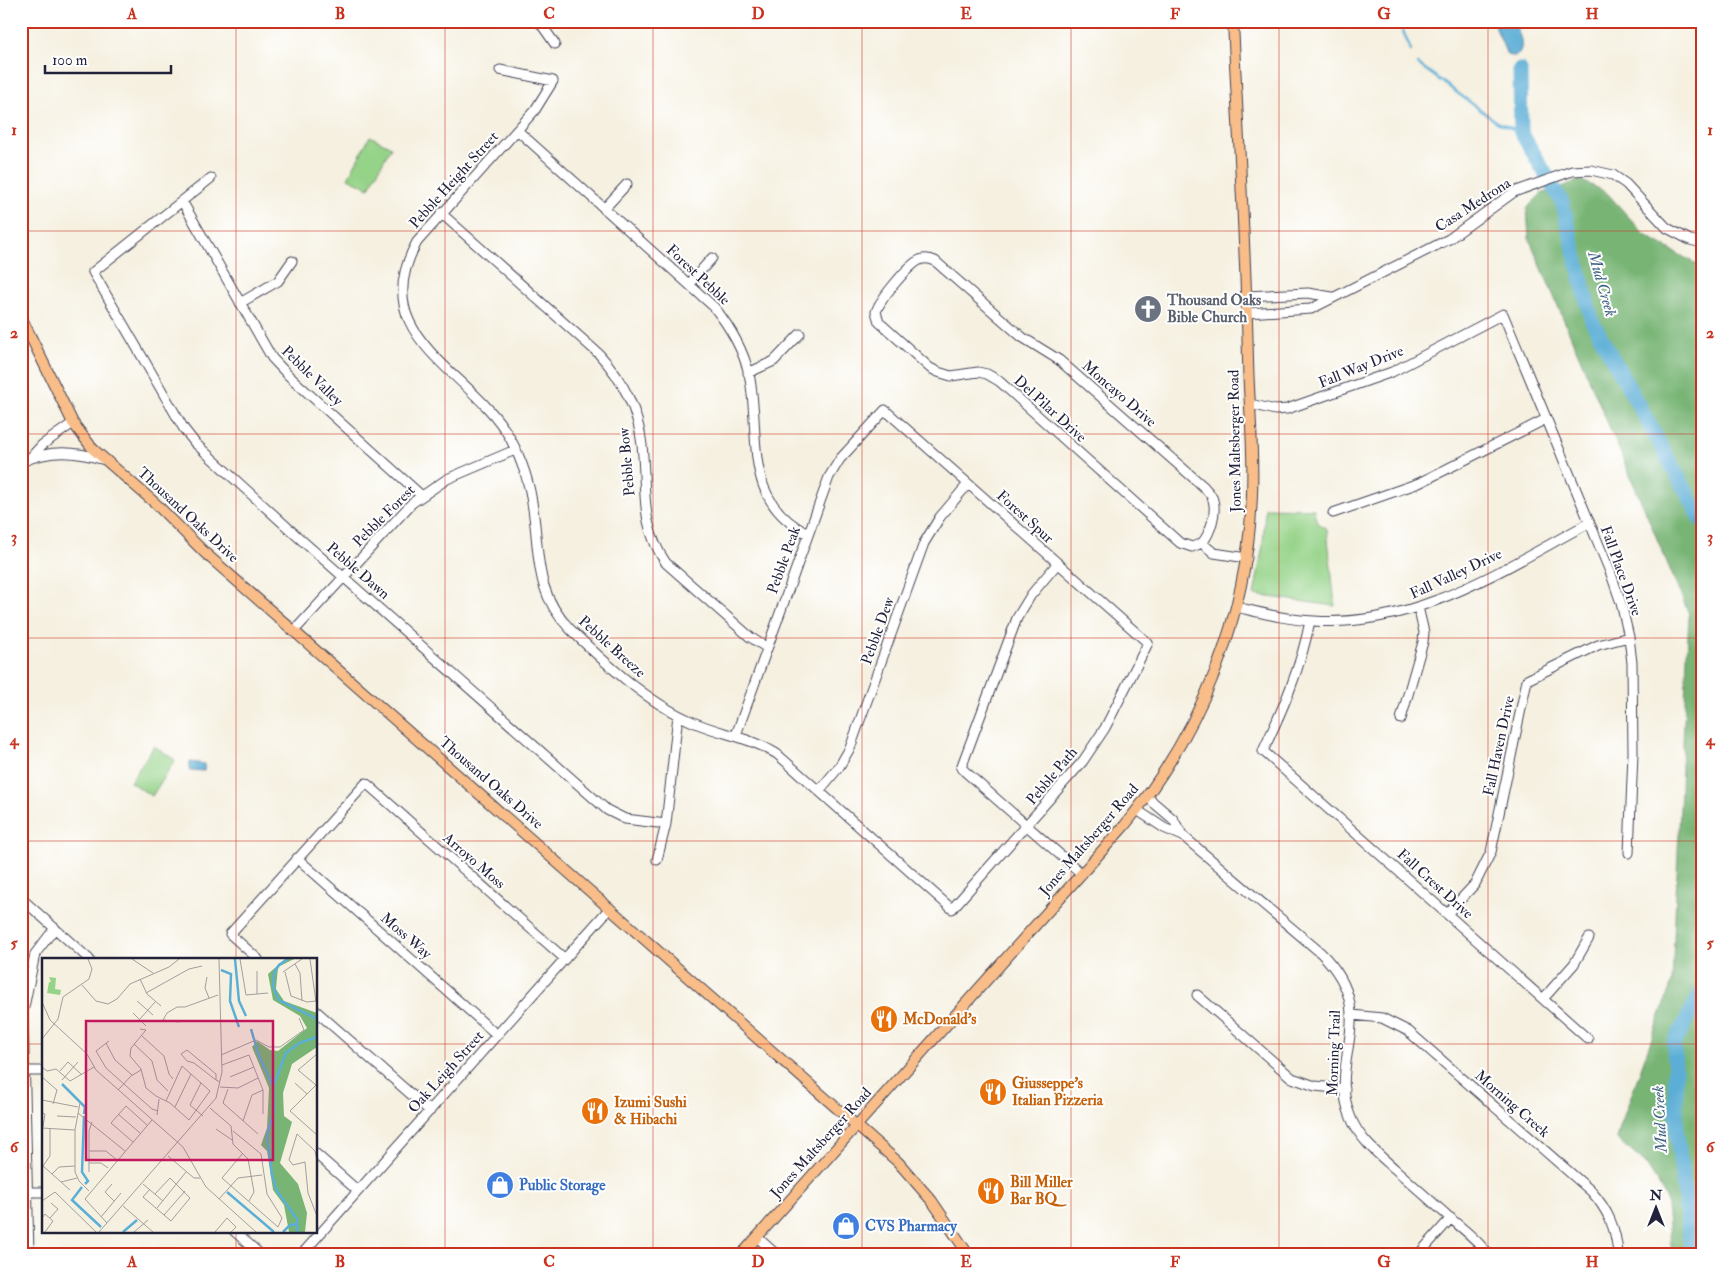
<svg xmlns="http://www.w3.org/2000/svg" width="1724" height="1275" viewBox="0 0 1724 1275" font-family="'IM FELL Double Pica',serif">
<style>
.green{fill:#95d388;stroke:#5c7a62}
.forest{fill:#78b574;stroke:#4d6c58}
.water{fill:#5baed6;stroke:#3e6888}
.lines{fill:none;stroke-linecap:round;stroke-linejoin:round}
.stream{stroke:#5baed6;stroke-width:2.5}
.river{stroke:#5baed6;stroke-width:15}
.minor-casing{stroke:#424154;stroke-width:11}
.major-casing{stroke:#424154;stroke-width:12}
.minor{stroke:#fff;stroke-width:9}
.major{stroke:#f8bd88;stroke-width:10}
.grid{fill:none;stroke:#c8321e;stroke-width:1;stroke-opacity:0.55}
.labels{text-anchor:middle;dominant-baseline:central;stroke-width:4;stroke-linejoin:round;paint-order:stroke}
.street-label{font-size:15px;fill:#22223b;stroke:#fff}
.worship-label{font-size:15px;font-weight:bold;fill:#5b616d;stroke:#fff;text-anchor:start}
.food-label{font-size:15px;font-weight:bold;fill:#c56008;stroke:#fff;text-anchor:start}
.shop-label{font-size:15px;font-weight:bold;fill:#366cbe;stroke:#fff;text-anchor:start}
.water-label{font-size:16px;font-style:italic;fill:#3c6181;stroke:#fff}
.inset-river{fill:none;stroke:#5baed6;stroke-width:2.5}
.inset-road{fill:none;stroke:#a19e9e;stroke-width:1}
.view{fill:#c2185b;fill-opacity:0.15;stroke:#c2185b;stroke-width:2.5}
.inset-edge{fill:none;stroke:#22223b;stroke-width:2.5}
.neatline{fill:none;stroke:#c8321e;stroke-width:2}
.grid-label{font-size:16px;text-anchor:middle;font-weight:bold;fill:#c8321e}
</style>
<rect width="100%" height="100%" fill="#fff"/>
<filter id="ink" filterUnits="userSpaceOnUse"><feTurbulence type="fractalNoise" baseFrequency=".02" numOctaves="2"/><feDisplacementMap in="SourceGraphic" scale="10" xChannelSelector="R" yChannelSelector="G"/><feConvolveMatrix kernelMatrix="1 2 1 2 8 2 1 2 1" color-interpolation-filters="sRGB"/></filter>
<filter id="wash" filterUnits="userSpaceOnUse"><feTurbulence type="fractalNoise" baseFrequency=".0096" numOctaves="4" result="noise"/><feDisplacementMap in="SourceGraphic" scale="20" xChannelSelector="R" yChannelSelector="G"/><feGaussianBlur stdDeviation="1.12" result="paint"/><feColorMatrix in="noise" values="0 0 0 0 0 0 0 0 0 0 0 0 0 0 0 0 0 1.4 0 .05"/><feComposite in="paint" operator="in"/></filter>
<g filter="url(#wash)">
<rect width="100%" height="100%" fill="#f5f0e0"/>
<path class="green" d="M370 136 391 147 369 188 348 178Z
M1265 508 1314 509C1315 520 1317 524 1327 529L1335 606 1254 595 1263 545Z
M154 746 175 760 152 796 130 782Z"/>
<path class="forest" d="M1580 180 1606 192 1645 235 1703 268V1254H1672L1666 1197 1646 1164 1616 1138 1672 982 1689 614 1529 238 1527 208 1541 194Z"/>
<path class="water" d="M1493 21H1514C1518 33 1528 47 1515 57L1507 55Z
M190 762 205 764 204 771 189 770Z"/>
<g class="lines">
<path class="stream" d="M1399 21 1411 51
M1418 64 1497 122 1521 132"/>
<path class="river" d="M1520 70 1521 132 1562 202 1592 321 1703 522
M1692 1254 1677 1135 1674 1044 1703 989"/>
</g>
</g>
<g filter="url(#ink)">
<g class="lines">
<g class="minor-casing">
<path id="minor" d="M539 21 555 44
M500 70 553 81 535 110 417 242C364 338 471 369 510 438 522 460 530 484 533 509 540 555 534 592 570 629 605 663 648 703 693 722 723 735 747 736 777 754L952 909 1083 761 1105 728 1148 643 885 410 840 459 829 477 736 735
M517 130 714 307C730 327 743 349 749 374 762 436 740 499 808 534
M211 178 93 272 184 429 195 443 297 536 607 810 625 819 666 824
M182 201 272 358 289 376 422 496
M604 209 627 184
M441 213 599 354C623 380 638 409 642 445 647 489 639 524 666 563L750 637 767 648
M689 284 712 258
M1246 296 1308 293 1332 297
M240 303 278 281 292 261
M1247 313 1311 309 1449 239 1514 192 1572 171 1591 170 1613 175 1626 184 1667 228 1690 240 1703 243
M748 373 774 361 800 334
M1250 404 1275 410 1287 409 1392 372 1503 314 1611 574 1621 603 1629 637 1632 663 1633 753 1629 853
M30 458 42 445 73 423
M21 462C51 449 75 451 105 460
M1333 513 1419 483 1546 419
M1202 543 1192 547 1180 543 999 381 987 374 978 372 951 376 938 372 930 368 879 322 876 312C880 299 905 270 916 262 922 258 929 258 935 261L1022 337 1059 360 1204 487C1207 491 1212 495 1213 500 1217 513 1210 534 1202 543L1214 553 1247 558
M1057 564 1031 595 1017 618 961 768 1082 874
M1236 607C1262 613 1288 620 1314 621 1416 628 1504 568 1589 523
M1310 621C1301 667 1283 709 1263 751L1588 1039
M294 631 412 503 447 479 515 450
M1401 719 1423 642 1424 632 1418 607
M819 791 839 767 850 748 924 543 940 517 968 484
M1147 797 1173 819 1183 836 1321 953C1383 1015 1326 1058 1351 1118 1360 1140 1378 1154 1395 1169 1413 1185 1431 1201 1449 1217 1463 1229 1477 1239 1488 1254
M1137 810 1164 828 1183 836
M297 858 497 1035
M657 860 666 824 678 715
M21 898 89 959
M1447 914 1475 884 1491 852 1527 680 1598 645 1629 637
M258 959 230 934 366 783 565 959
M1197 995 1292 1078 1315 1086 1345 1089
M1543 999 1574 964 1589 938
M316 1011 430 1111
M1352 1015 1382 1018 1408 1031 1591 1191C1608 1210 1616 1228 1618 1254
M24 1071H44
M316 1154 358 1191
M27 1192H44
M234 1231 260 1254
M757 1237 776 1254
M29 1254 23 1012 35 954 55 928
M302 1254 610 908
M1419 1254 1451 1218"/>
</g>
<g class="major-casing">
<path id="major" d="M21 317 73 423 93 449 155 503 205 553 898 1162 932 1201 968 1254
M742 1254 1125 825C1202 730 1248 616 1252 494 1254 450 1249 405 1248 360 1246 247 1238 134 1233 21"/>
</g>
<use href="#minor" class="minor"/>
<use href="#major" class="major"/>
</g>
</g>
<path class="grid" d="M236 21V959M445 21V1254M653 21V1254M862 21V1254M1071 21V1254M1279 21V1254M1488 21V1254M21 231H1703M21 434H1703M21 638H1703M21 841H1703M21 1044H44M316 1044H1703M236 1231V1254"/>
<defs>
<g id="church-disc" transform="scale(1.4375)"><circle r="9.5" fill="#6b7280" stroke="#fff"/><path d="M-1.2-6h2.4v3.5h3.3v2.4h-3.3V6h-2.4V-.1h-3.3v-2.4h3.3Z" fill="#fff"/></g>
<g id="restaurant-disc" transform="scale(1.4375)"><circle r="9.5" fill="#e8710a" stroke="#fff"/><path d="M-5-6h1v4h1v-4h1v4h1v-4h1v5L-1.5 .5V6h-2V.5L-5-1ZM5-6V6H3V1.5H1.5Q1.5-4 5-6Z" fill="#fff"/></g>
<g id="shop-disc" transform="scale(1.4375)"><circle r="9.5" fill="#3f7fe0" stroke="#fff"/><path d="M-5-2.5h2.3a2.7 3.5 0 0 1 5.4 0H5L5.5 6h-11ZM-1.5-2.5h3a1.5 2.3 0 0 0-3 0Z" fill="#fff"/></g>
</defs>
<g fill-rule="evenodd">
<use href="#church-disc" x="1148" y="309"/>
<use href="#restaurant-disc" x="884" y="1019"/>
<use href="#restaurant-disc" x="993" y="1092"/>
<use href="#restaurant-disc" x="595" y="1111"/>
<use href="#shop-disc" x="500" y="1185"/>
<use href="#restaurant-disc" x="991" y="1191"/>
<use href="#shop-disc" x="846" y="1226"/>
</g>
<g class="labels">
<g class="street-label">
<text transform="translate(454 180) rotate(-48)">Pebble Height Street</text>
<text transform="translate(1473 205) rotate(-33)">Casa Medrona</text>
<text transform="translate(698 275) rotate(43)">Forest Pebble</text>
<text transform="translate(1361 367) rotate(-22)">Fall Way Drive</text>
<text transform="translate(312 376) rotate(44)">Pebble Valley</text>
<text transform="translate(1119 394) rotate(41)">Moncayo Drive</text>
<text transform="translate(1050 409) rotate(42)">Del Pilar Drive</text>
<text transform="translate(1235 441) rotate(-91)">Jones Maltsberger Road</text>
<text transform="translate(627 462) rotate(-95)">Pebble Bow</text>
<text transform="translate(188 515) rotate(43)">Thousand Oaks Drive</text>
<text transform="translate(384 516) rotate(-45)">Pebble Forest</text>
<text transform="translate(1025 517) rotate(42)">Forest Spur</text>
<text transform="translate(784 560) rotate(-70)">Pebble Peak</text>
<text transform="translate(358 571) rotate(41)">Pebble Dawn</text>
<text transform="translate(1621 571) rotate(70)">Fall Place Drive</text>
<text transform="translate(1456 574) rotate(-25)">Fall Valley Drive</text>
<text transform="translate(878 631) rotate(-70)">Pebble Dew</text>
<text transform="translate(612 647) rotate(42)">Pebble Breeze</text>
<text transform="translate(1499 746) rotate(-78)">Fall Haven Drive</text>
<text transform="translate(1052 776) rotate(-50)">Pebble Path</text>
<text transform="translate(491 783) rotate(41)">Thousand Oaks Drive</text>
<text transform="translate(1089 840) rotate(-49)">Jones Maltsberger Road</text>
<text transform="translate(474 861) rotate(41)">Arroyo Moss</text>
<text transform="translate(1435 884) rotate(42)">Fall Crest Drive</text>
<text transform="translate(406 936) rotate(41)">Moss Way</text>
<text transform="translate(1334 1053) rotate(-88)">Morning Trail</text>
<text transform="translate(446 1072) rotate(-48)">Oak Leigh Street</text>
<text transform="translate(1512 1104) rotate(41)">Morning Creek</text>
<text transform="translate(821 1143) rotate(-48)">Jones Maltsberger Road</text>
</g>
<g class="worship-label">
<text x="1167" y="300">Thousand Oaks<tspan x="1167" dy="17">Bible Church</tspan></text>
</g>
<g class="food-label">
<text x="903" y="1019">McDonald's</text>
<text x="1012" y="1083">Giusseppe's<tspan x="1012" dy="17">Italian Pizzeria</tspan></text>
<text x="614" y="1102">Izumi Sushi<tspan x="614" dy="17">&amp; Hibachi</tspan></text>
<text x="1010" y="1182">Bill Miller<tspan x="1010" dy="17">Bar BQ</tspan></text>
</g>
<g class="shop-label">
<text x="519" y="1185">Public Storage</text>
<text x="865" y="1226">CVS Pharmacy</text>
</g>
<g class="water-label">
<text transform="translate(1602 284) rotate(74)">Mud Creek</text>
<text transform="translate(1660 1119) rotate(-93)">Mud Creek</text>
</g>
</g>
<g transform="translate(42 958)">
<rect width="275" height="275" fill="#f5f0e0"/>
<path d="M7 19 14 20 13 31 19 32 18 37 5 35 7 24H9Z" fill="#95d388"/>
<path d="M243 1H252L236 9 234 31 242 43 275 55V89L250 106 241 135 242 158 250 164 238 205 256 226 265 255 263 274H247L242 247 231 232 225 193 219 187 225 170 227 130 210 89 215 83 228 92 236 93 265 70 258 58 231 42 226 16Z" fill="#78b574"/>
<path class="inset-river" d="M193 1 197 43 204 58M246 1 237 7 232 15 231 29 237 42 275 61M179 12 189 16 188 43 197 69M209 71 217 98 231 128 232 153 225 177 230 217 235 233 255 261V274M20 126 43 149 42 156M232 126 244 95 257 85 275 79M42 158 40 214 46 223 43 226M40 229 30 242 59 269M185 234 232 274M81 274 95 262M241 274 248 267 256 266"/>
<path class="inset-road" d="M90 1 111 15M198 1 204 37 226 35M268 1 274 44M253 6 258 15 260 43M215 13V36M241 14 260 1M243 14 249 38 265 44 274 43M165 19 163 30 167 40M98 21 105 36 119 48M40 27 54 43 66 46 75 41 88 26 127 9 137 1M104 35 147 11 160 8M95 43 111 57M0 44 8 62 45 96 54 112 141 189 164 229 214 274M91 55 104 68M98 61 113 44M137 64 121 62 125 55 135 49H143L176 37M98 71 104 72 89 90 88 98 99 111 104 130 114 138 128 145 147 162 168 133 140 108 124 143M100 78 122 98 127 116 131 121M0 81 16 61 21 39 47 21 50 11 46 1M67 83 54 93 64 110 110 151 116 153M64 85 73 102 90 117M92 86 110 103 115 122 126 133M179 97 214 82 227 89H238L262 72 257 60M180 107 207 97 221 132V156M0 109 5 113 14 111 28 123 52 109M18 113 26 104 40 117M0 119 15 132 11 146M188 119 212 109M20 122 36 104M174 122 152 105 145 103 139 96 145 92 174 116V122L178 124M159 125 148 147 161 158M253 125 265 136M275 126 248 153 275 177M274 127 256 112 275 96M178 129 196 130 216 120M186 131 181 145 216 176M76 132 89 118 99 112M0 142 36 149M38 145 33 172V214L37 223 47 233M133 149 149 116M168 150 189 168 191 186 206 201 212 234 207 243M0 155 3 156 1 169M36 155 83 193M76 156 98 175M115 157 117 141M15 158 34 159M201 163 210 137 221 132M0 170 33 172M174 171 190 182M191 173 219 196 225 236 240 260 236 269 180 220 201 195M91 184 69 165 84 148 105 167M47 193H64L75 202M126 198 152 220H158M275 202 273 193 255 176 247 202 251 207 263 204 266 235 275 258M47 205H59L66 210M1 208 8 198V170M1 208 28 232M47 214V173L50 164M10 216 17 209 33 208M19 224 35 220M70 226 63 234 72 243M101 226 121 243M108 231 101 239 129 263 148 240 128 220 113 236M43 241 110 162M43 241 65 265M177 241 196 220 220 217M0 243 13 234 54 274M81 248 111 274M115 250 144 214M122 257 143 233M59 259 79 235M0 260 3 256 11 263 3 274M8 260 16 251 9 245M57 274 174 140 180 114 177 1M92 274 106 262M173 274 185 260 194 269 189 274"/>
<path class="view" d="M44 63H231V202H44Z"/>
<rect width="275" height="275" class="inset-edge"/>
</g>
<rect width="1724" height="1275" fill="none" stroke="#fff" stroke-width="55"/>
<g transform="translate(1656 1208)" stroke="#ffffff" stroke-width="4" paint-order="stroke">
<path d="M0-4L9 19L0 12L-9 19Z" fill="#22223b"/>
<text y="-8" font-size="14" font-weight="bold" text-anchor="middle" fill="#22223b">N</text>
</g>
<path d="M45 65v8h126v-8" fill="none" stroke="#22223b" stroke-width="2.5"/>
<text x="52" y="65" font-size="15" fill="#22223b" stroke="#ffffff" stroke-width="4" paint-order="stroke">100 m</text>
<rect x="28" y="28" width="1668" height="1220" class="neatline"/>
<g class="grid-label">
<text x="132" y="19">A</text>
<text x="340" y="19">B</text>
<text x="549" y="19">C</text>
<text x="758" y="19">D</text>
<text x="966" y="19">E</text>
<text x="1175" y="19">F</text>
<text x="1384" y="19">G</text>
<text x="1592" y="19">H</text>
<text x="14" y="135">1</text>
<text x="1710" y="135">1</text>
<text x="14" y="338">2</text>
<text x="1710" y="338">2</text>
<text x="14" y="542">3</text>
<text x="1710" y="542">3</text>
<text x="14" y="745">4</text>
<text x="1710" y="745">4</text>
<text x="14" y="948">5</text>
<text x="1710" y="948">5</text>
<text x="14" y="1152">6</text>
<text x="1710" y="1152">6</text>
<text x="132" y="1267">A</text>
<text x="340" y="1267">B</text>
<text x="549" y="1267">C</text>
<text x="758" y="1267">D</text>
<text x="966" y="1267">E</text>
<text x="1175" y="1267">F</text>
<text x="1384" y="1267">G</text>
<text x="1592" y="1267">H</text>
</g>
</svg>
